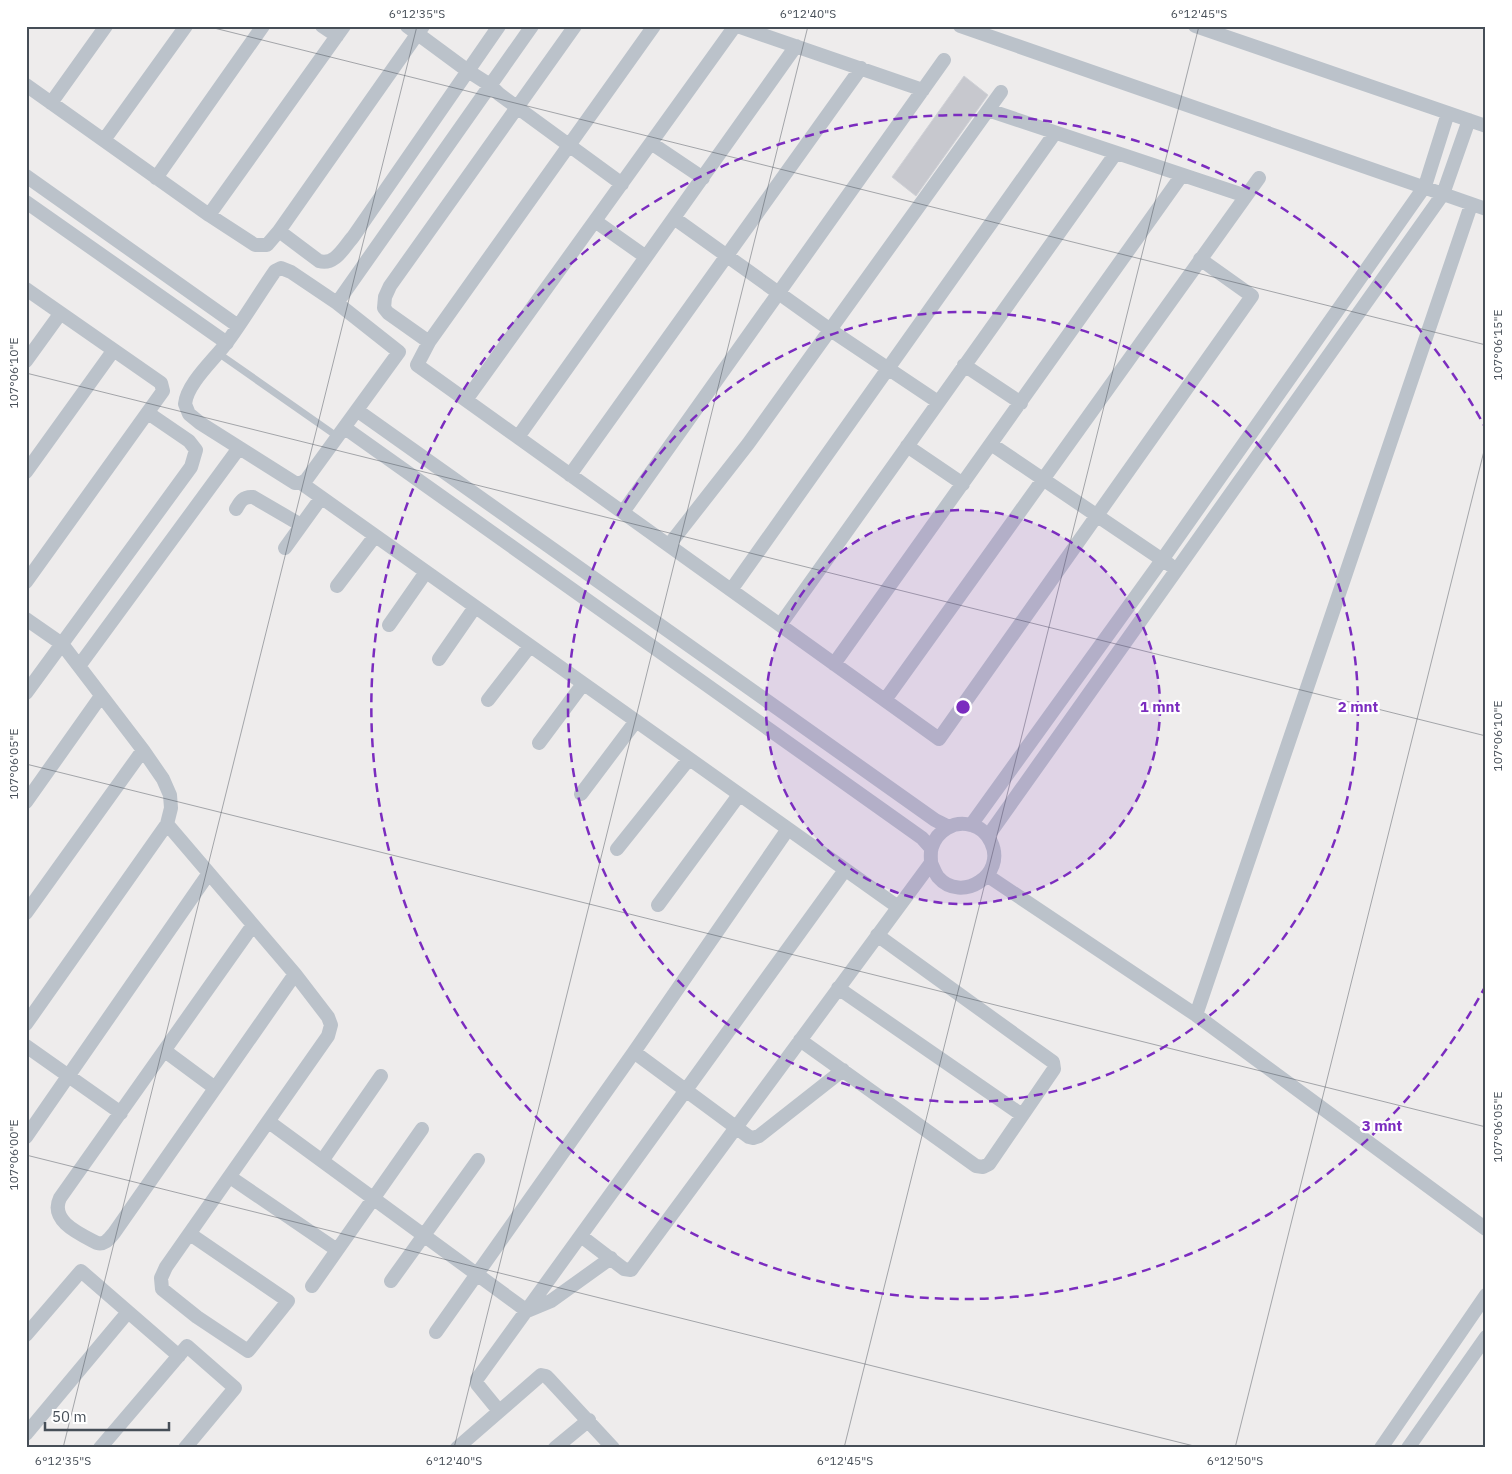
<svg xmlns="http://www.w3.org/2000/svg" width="1512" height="1474" viewBox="0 0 1512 1474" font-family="'IBM Plex Sans',sans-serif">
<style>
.building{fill:#c7c8ce;stroke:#d0d2d7}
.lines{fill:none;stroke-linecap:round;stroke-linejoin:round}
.service{stroke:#bbc2ca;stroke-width:7}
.minor{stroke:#bbc2ca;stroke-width:14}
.ticks{fill:none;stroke:#464e57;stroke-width:1;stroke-opacity:0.45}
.ring{fill:none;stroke:#7b2cbf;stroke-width:2.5;stroke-dasharray:9 6}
.centre{fill:#7b2cbf;stroke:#fff;stroke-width:2.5}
.ring-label{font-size:15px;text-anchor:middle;font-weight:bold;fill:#7b2cbf;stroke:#fff;stroke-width:4.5;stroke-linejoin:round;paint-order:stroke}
.neatline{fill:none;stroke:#464e57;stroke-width:2}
.ticks-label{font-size:12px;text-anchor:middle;fill:#464e57}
</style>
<rect width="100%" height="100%" fill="#eeecec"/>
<path class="building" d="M964 76 988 95 916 196 892 177Z"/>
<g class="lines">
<path class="service" d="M218 353 338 437"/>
<path class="minor" d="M322 26 337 36
M407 26 468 71 490 85 499 94 622 184
M654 26 429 342 417 365 939 739 1252 296 1200 259
M737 26 923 90
M960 26 1443 194 1469 120
M1195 26 1486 126
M26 85 209 215 255 245H267L279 231 423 26
M51 103 106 26
M988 110 1246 196
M104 140 186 26
M651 143 703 178
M26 176 238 326
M156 178 263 26
M26 202 227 343
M209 215 344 26
M674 218 829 329 938 402
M595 221 646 257
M279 231 319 261C335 266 344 247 353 237L499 26
M281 268 291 272 337 303 399 352 306 480 301 483H295L200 423 189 414 185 404C187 383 215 359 228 341 244 319 259 294 275 271Z
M26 289 161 383 163 391 26 582
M337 303 532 26
M429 342 388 313 384 308 385 297 390 286 575 26
M26 361 60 314
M964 365 1021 403
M466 400 735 26
M358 411 935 820 949 827
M345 428 922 838 931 848
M518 437 796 46
M991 444 1170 565
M907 446 963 484
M26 472 113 351
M570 475 861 68
M301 483 898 907
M236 509C240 502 243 496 253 497L301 525
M623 512 944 60
M669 545 748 444 1001 92
M285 548 321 498
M337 586 375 536
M731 590 1055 133
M26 619 62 644 143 750 163 779 170 795 171 808 167 824 26 1024
M389 625 426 572
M780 625 1116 153
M439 659 475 607
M834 664 1182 175
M79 666 239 448
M26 693 191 467 196 450 189 441 148 413
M488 700 530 646
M885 700 1259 178
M539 743 583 684
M581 794 636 721
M26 802 101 696
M167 824 295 974 328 1017 331 1025 328 1036 166 1267 161 1278 162 1289 197 1317 248 1351 288 1301 190 1234
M971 825 1162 560 1425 186 1448 113
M988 836 1443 194 1486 209
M617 849 689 759
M988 876 1196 1015 1486 1229
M658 905 739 795
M26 913 143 750
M253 925 60 1198C49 1221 80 1234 97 1243 105 1245 109 1239 114 1233L295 974
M838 988 1022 1115
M1196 1015 1471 205
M800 1040 976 1166 983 1167 989 1164 1054 1069 1053 1062 877 935
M26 1046 121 1113
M165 1051 215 1088
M634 1052 749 1137 753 1138 759 1136 843 1070
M269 1122 527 1311 551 1301 611 1258
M26 1137 209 873
M322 1161 381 1076
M230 1177 337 1250
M581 1236 624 1269 631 1270 931 863C931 858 930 852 932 847 937 831 954 820 971 825 980 827 987 834 991 842 1007 875 961 904 938 877 935 873 933 867 931 863
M391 1281 478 1160
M312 1286 422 1129
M436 1332 634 1052 788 829
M26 1335 81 1271 179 1356
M499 1411 477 1384V1379L845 870
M26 1434 128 1312
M100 1448 187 1346 235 1388 185 1448
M457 1448 541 1375 546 1376 550 1380 613 1448
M555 1448 589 1420
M1381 1448 1486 1295
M1408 1448 1486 1337"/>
</g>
<path class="ticks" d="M206 26 1486 345M26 28 27 26M26 373 1486 736M26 764 1486 1127M26 1155 1202 1448M63 1448 417 26M454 1448 808 26M844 1448 1199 26M1235 1448 1486 443"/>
<circle cx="963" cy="707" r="197" fill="#7b2cbf" fill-opacity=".12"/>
<g class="ring">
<circle cx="963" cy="707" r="197"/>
<circle cx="963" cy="707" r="395"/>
<path d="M1486 985A592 592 0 1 1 1486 429"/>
</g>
<circle cx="963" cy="707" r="8" class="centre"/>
<g class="ring-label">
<text x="1160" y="712">1 mnt</text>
<text x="1358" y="712">2 mnt</text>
<text x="1382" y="1131">3 mnt</text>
</g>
<rect width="1512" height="1474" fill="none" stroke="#ffffff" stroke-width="55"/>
<path d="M45 1422v8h124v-8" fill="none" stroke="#464e57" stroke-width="2.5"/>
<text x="52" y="1422" font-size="15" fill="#464e57" stroke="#ffffff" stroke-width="4" paint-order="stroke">50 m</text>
<rect x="28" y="28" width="1456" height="1418" class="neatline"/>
<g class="ticks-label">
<text x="417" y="18">6°12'35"S</text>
<text x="808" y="18">6°12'40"S</text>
<text x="1199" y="18">6°12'45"S</text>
<text transform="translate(1498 345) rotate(-90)" y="4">107°06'15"E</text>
<text transform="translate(14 373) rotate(-90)" y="4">107°06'10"E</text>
<text transform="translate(1498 736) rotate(-90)" y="4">107°06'10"E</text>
<text transform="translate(14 764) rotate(-90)" y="4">107°06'05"E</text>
<text transform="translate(1498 1127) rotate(-90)" y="4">107°06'05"E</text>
<text transform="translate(14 1155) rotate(-90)" y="4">107°06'00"E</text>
<text x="63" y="1465">6°12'35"S</text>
<text x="454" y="1465">6°12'40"S</text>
<text x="845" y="1465">6°12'45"S</text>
<text x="1235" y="1465">6°12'50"S</text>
</g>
</svg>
